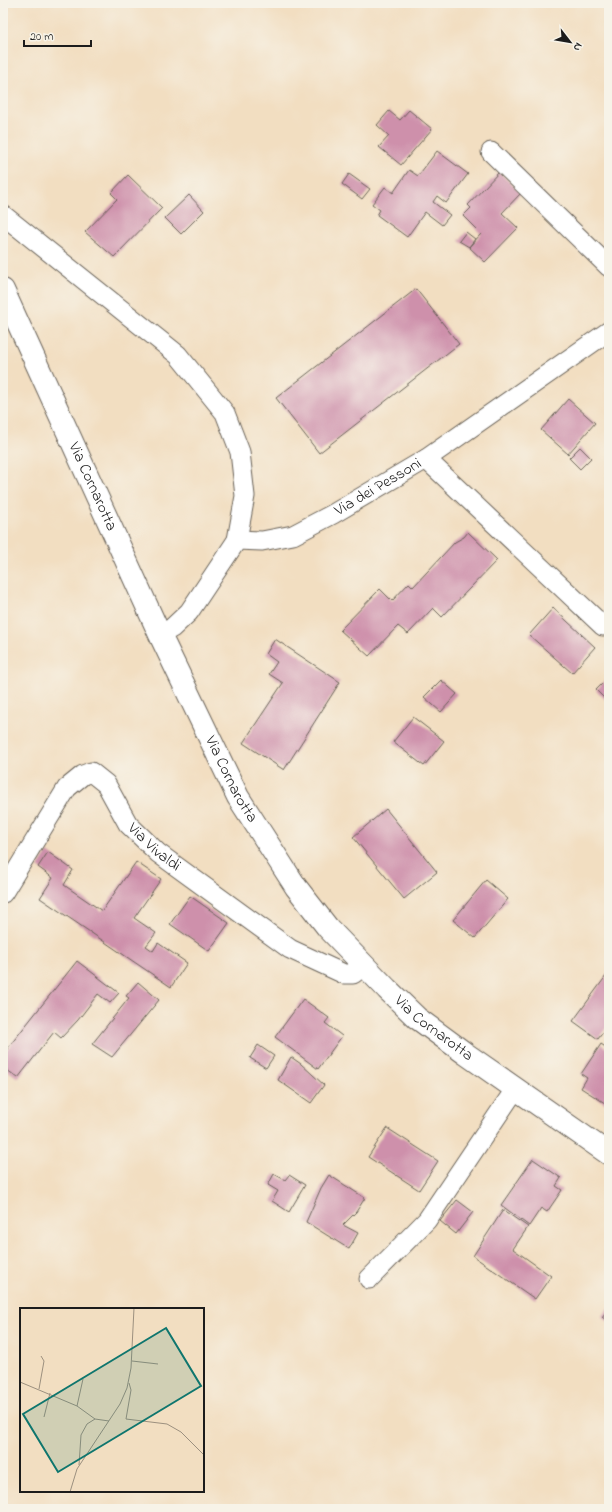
<svg xmlns="http://www.w3.org/2000/svg" width="612" height="1512" viewBox="0 0 612 1512" font-family="'Indie Flower',sans-serif">
<style>
.building{fill:#ce90ab}
.lines{fill:none;stroke-linecap:round;stroke-linejoin:round}
.street-casing{stroke:#676056;stroke-width:21}
.secondary-casing{stroke:#676056;stroke-width:24}
.street{stroke:#fff;stroke-width:19}
.secondary{stroke:#fff;stroke-width:22}
.labels{text-anchor:middle;dominant-baseline:central;stroke-width:4;stroke-linejoin:round;paint-order:stroke}
.street-label{font-size:16px;fill:#1c1c1c;stroke:#f7f3e8}
.inset-road{fill:none;stroke:#9c907f;stroke-width:1}
.view{fill:#0f766e;fill-opacity:0.15;stroke:#0f766e;stroke-width:2}
.inset-edge{fill:none;stroke:#1c1c1c;stroke-width:2}
</style>
<rect width="100%" height="100%" fill="#f7f3e8"/>
<filter id="ink" filterUnits="userSpaceOnUse"><feTurbulence type="fractalNoise" baseFrequency=".025" numOctaves="2"/><feDisplacementMap in="SourceGraphic" scale="8" xChannelSelector="R" yChannelSelector="G"/><feConvolveMatrix kernelMatrix="1 2 1 2 8 2 1 2 1" color-interpolation-filters="sRGB"/></filter>
<filter id="wash" filterUnits="userSpaceOnUse"><feTurbulence type="fractalNoise" baseFrequency=".012" numOctaves="4" result="noise"/><feDisplacementMap in="SourceGraphic" scale="16" xChannelSelector="R" yChannelSelector="G"/><feGaussianBlur stdDeviation="0.9" result="paint"/><feColorMatrix in="noise" values="0 0 0 0 0 0 0 0 0 0 0 0 0 0 0 0 0 1.4 0 .05"/><feComposite in="paint" operator="in"/></filter>
<g filter="url(#wash)">
<rect width="100%" height="100%" fill="#f2dec1"/>
<g id="blocks">
<path class="building" d="M409 110 432 129 401 165 379 147 389 136 377 125 389 111 400 120Z
M437 151 468 174 446 203 437 196 433 202 450 215 442 225 425 212 407 237 377 215 380 210 372 204 385 187 393 193 409 170 418 176Z
M499 172 521 193 502 213 518 228 485 262 469 247 481 234 463 216 471 208 468 205Z
M349 174 370 189 362 199 342 184Z
M128 175 162 208 114 257 85 232 117 199 111 193Z
M189 195 204 211 181 234 165 218Z
M466 232 475 239 469 247 459 241Z
M416 289 459 344 319 453 276 398Z
M568 399 595 423 568 454 541 430Z
M580 447 591 458 580 469 569 458Z
M468 532 497 560 442 617 433 608 408 634 398 626 369 656 340 630 380 589 392 601 409 583 413 587 455 542 464 537Z
M553 608 595 647 572 673 529 635Z
M275 639 340 682 284 770 243 743 283 683 269 674 277 662 266 654Z
M607 679 609 681V703L596 690Z
M441 680 457 694 441 712 424 697Z
M413 717 444 741 424 766 393 742Z
M386 809 437 872 404 899 353 837Z
M48 852 73 870 64 885 102 911 136 862 161 879 134 918 156 933 146 946 153 951 158 943 187 963 171 987 40 898 53 878 38 867Z
M486 880 508 899 475 938 453 920Z
M190 896 229 923 209 951 170 924Z
M77 961 119 993 110 1003 98 994 78 1020 61 1038 54 1032 18 1078 3 1067V1054Z
M609 972V1024L598 1039 573 1021Z
M138 982 159 1000 112 1057 92 1044 129 998 126 996Z
M303 999 329 1018 325 1023 342 1036 318 1069 275 1037Z
M601 1044 607 1048 609 1046V1104L608 1105 581 1088 587 1078 581 1074Z
M258 1045 274 1056 266 1068 250 1058Z
M291 1057 301 1064 324 1085 311 1103 278 1080Z
M387 1128 438 1161 419 1190 368 1157Z
M533 1159 561 1178 556 1186 562 1190 547 1212 541 1208 529 1226 501 1205Z
M274 1174 285 1180 289 1175 305 1185 289 1212 272 1201 278 1191 268 1185Z
M329 1175 365 1198 356 1212 343 1225 358 1233 349 1249 306 1222 321 1188Z
M457 1200 473 1212 456 1234 440 1221Z
M503 1210 528 1227 513 1249 551 1276 535 1299 473 1256Z
M609 1308V1322L602 1317Z"/>
</g>
</g>
<g filter="url(#ink)">
<use href="#blocks" fill-opacity="0" stroke="#676056" stroke-width="1"/>
<g class="lines">
<g class="street-casing">
<g id="street">
<path d="M491 152 609 267"/>
<path d="M3 215 178 355 225 413 240 452 245 496 237 540"/>
<path d="M426 459 603 626"/>
<path id="s1" d="M160 635 172 628 189 612 237 540 262 541 293 535 333 514 426 459 609 331"/>
<path id="s2" d="M3 893 67 788 83 775 91 772 106 784 128 824 158 853 290 949 344 974H353L364 966"/>
<path d="M369 1279 427 1220 516 1088"/>
</g>
</g>
<g class="secondary-casing">
<g id="secondary">
<path id="s3" d="M3 290 160 635 238 797 296 887 328 928 387 989 417 1018 466 1054 609 1154"/>
</g>
</g>
<use href="#street" class="street"/>
<use href="#secondary" class="secondary"/>
</g>
</g>
<g class="labels">
<g class="street-label">
<text stroke="none"><textPath href="#s3" startOffset="216">Via Cornarotta</textPath></text>
<text stroke="none"><textPath href="#s1" startOffset="278">Via dei Pessoni</textPath></text>
<text stroke="none"><textPath href="#s3" startOffset="540">Via Cornarotta</textPath></text>
<text stroke="none"><textPath href="#s2" startOffset="252">Via Vivaldi</textPath></text>
<text stroke="none"><textPath href="#s3" startOffset="864">Via Cornarotta</textPath></text>
</g>
</g>
<g transform="translate(20 1308)">
<rect width="184" height="184" fill="#f2dec1"/>
<path class="inset-road" d="M112 53 138 56M0 74 57 98 75 111 89 113M109 75 111 82 106 111 147 116 161 124 184 147M19 81 24 53 21 48M57 98 63 71M24 109 30 85M59 157 61 127 67 116 75 111M50 184 57 161 100 96 107 80 111 60 114 0"/>
<path class="view" d="M146 20 181 78 38 164 3 106Z"/>
<rect width="184" height="184" class="inset-edge"/>
</g>
<rect width="612" height="1512" fill="none" stroke="#f7f3e8" stroke-width="16"/>
<g transform="translate(570 42) rotate(121)" stroke="#f7f3e8" stroke-width="3" paint-order="stroke">
<path d="M0-3L7 15L0 10L-7 15Z" fill="#1c1c1c"/>
<text y="-6" font-size="11" font-weight="bold" text-anchor="middle" fill="#1c1c1c">N</text>
</g>
<path d="M24 40v6h67v-6" fill="none" stroke="#1c1c1c" stroke-width="2"/>
<text x="30" y="40" font-size="12" fill="#1c1c1c" stroke="#f7f3e8" stroke-width="3" paint-order="stroke">20 m</text>
</svg>
